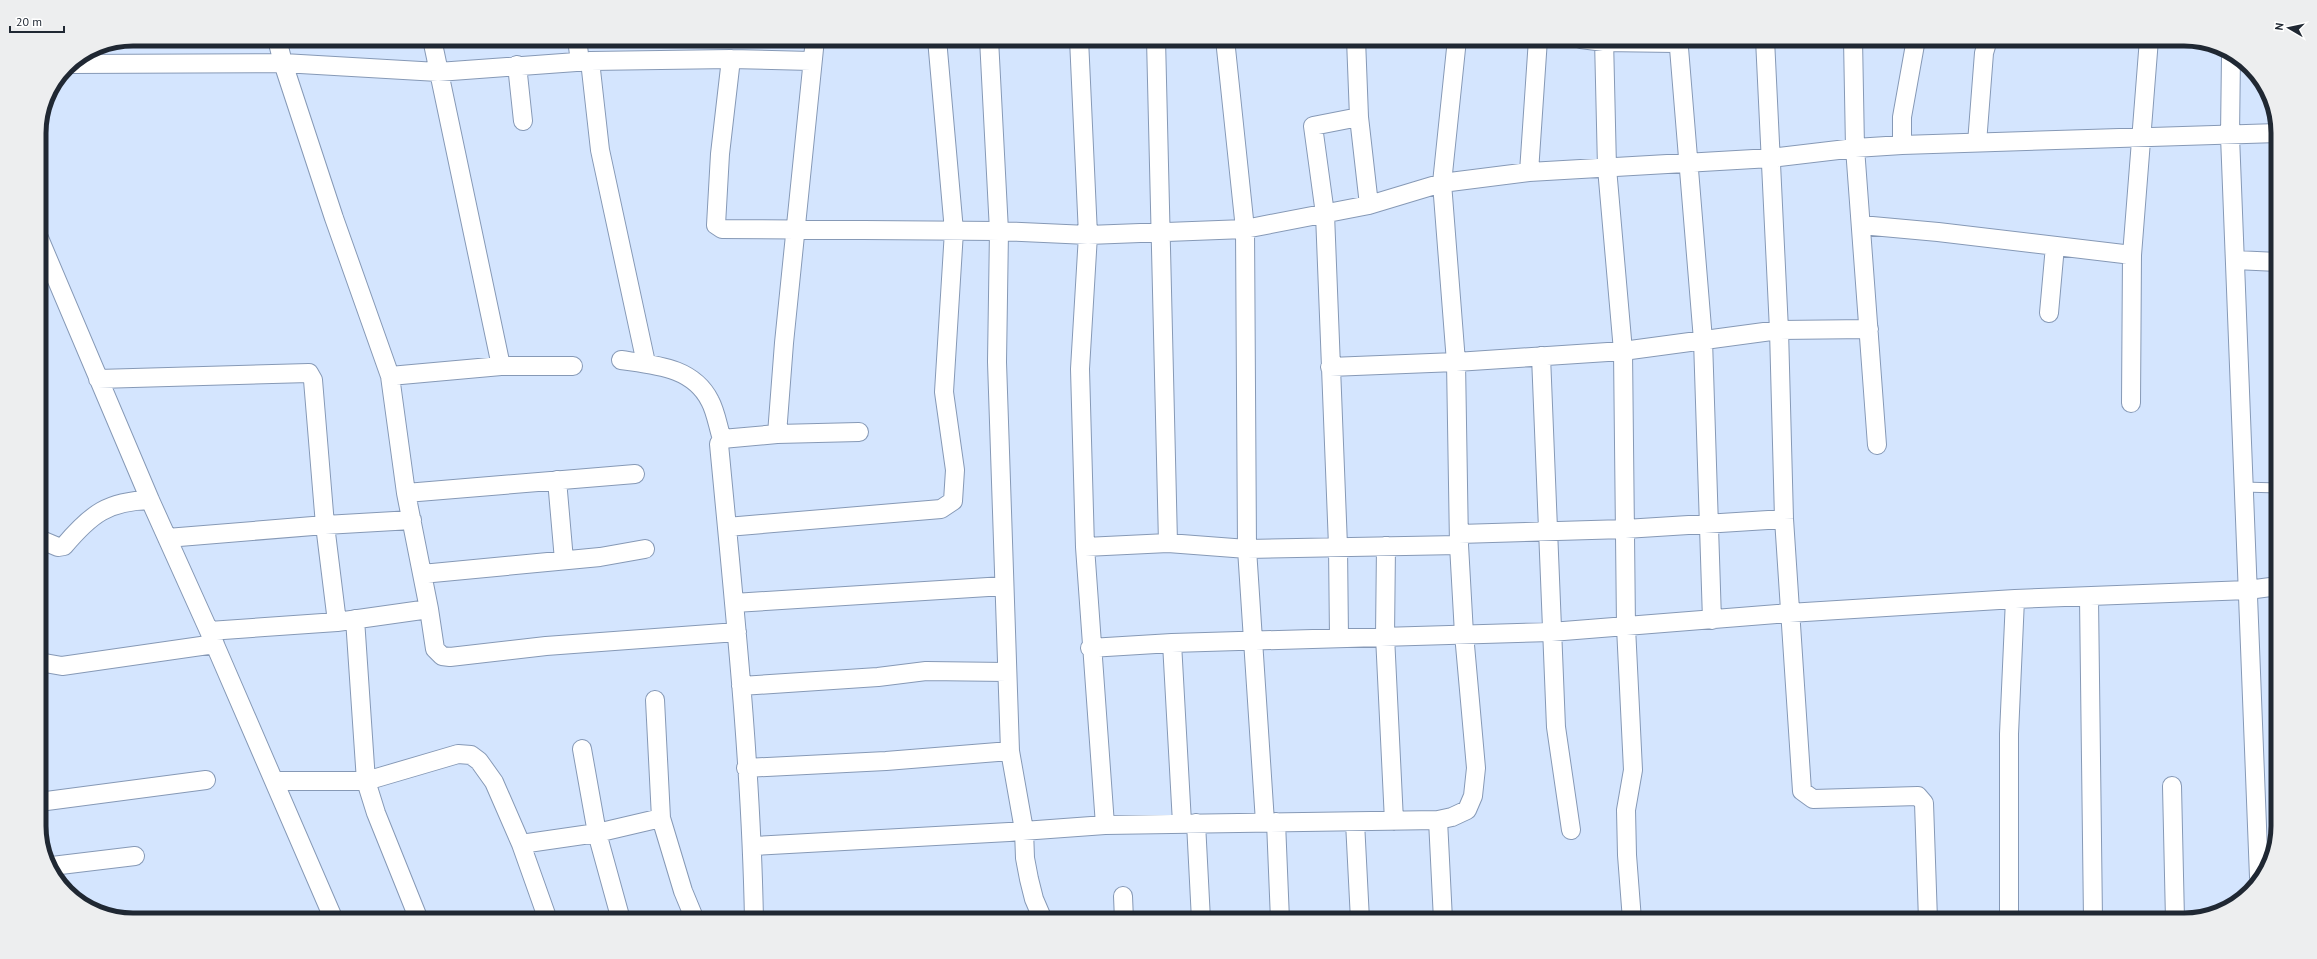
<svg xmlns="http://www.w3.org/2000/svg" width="2317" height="959" viewBox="0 0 2317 959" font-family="'PT Sans',sans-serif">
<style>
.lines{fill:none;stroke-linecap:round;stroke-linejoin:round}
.service-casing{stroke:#8699b6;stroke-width:11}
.minor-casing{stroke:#8699b6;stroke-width:20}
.service{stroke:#fff;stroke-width:9}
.minor{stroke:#fff;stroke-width:18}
.rim{fill:none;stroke:#202833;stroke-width:5}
</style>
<rect width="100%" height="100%" fill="#d4e5fe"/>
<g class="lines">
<g class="service-casing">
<path id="service" d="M2244 487 2278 488"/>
</g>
<g class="minor-casing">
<path id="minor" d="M432 39 501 366
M577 39 580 62
M989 39 999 231 997 362 1010 751 1024 830 1025 858 1029 879 1034 899 1043 920
M1079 39 1088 235 1080 369 1085 547 1105 825
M1156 39 1168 543
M1225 39 1245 229 1247 549 1265 822
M1356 39 1359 117 1369 205
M1581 39 1604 42 1675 43 1679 48 1703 340 1712 620
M1604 39 1607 168 1623 351 1626 627 1633 770 1626 810 1627 855 1632 920
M1765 39 1779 330 1784 519 1802 791 1813 799 1918 796 1924 803 1928 920
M1853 39 1855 148 1877 445
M2231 55 2230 136 2259 877
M731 59 720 154 716 225 722 229 999 231 1088 235 1245 229 1369 205 1442 183 1529 172 1771 158 1855 148 1902 145 2278 133
M590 61 600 150 646 363
M70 64 283 63 438 72 590 61 731 59 811 61
M517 65 523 121
M1977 143 1984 53 1987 43 1991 39
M1902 145V117L1916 39
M1529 172 1538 39
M1861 225 1938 232 2132 255
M39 238 150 500 209 631 334 920
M2235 260 2278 262
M2049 313 2055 246
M1541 356 1556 727 1571 830
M621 360C655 365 693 367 710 401 716 412 718 427 722 439
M1330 367 1456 362 1623 351 1779 330 1869 329
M390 376 501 366H573
M98 379 309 373 313 380 325 525 337 622
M2131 403 2132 255 2149 39
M777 434 859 432
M557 480 564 560
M406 493 635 474
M727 527 941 509 953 501 955 470 944 392 954 231 937 39
M1459 534 1625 529 1784 519
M167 538 325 525 412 520
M39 539 58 547 64 546C91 514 108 501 150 500
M1386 546 1385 636 1394 821
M1085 547 1168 543 1247 549 1459 545
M422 574 600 557 645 549
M2089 598 2093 920
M734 603 1004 586
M429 609 435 649 442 656 450 657 546 646 737 632
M355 619 366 781 458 754 471 755 479 761 494 782 521 844 548 920
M209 631 337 622 429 609 406 493 390 376 334 218 283 63 277 39
M1339 638 1338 546 1325 214 1313 126 1359 117
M1172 643 1182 823
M1090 648 1172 643 1551 632 1789 613 2015 599 2248 590 2278 586
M39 662 62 666 215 644
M741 686 878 677 926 671 1007 672
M655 700 661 818 683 891 695 920
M582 749 597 833 661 818
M746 768 886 761 1010 751
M274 781H366L376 813 419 920
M2172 786 2175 920
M39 802 206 780
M1438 820 1443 920
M1276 822 1280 920
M1355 822 1360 920
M1196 823 1201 920
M521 844 597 833 621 920
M753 846 1009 832 1105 825 1438 820 1452 817 1467 810 1473 796 1476 768 1464 634 1459 545 1456 362 1442 183 1457 39
M52 866 135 856
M1123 896 1124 920
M754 920C751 761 734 603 719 444L722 439 777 434 784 343 815 39
M2009 920V734L2015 599"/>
</g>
<use href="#service" class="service"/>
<use href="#minor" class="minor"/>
</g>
<path d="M0 0H2317V959H0ZM133 46H2184A87 87 0 0 1 2271 133V826A87 87 0 0 1 2184 913H133A87 87 0 0 1 46 826V133A87 87 0 0 1 133 46Z" fill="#edeeef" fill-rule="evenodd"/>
<path class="rim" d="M133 46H2184A87 87 0 0 1 2271 133V826A87 87 0 0 1 2184 913H133A87 87 0 0 1 46 826V133A87 87 0 0 1 133 46Z"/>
<g transform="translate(2289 28) rotate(279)" stroke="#ffffff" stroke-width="3" paint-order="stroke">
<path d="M0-3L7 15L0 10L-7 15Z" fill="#202833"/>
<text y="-6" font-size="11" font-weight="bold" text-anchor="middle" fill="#202833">N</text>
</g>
<path d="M10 26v6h54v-6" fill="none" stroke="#202833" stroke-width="2"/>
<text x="16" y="26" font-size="12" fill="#202833" stroke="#ffffff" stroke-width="3" paint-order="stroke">20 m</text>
</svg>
